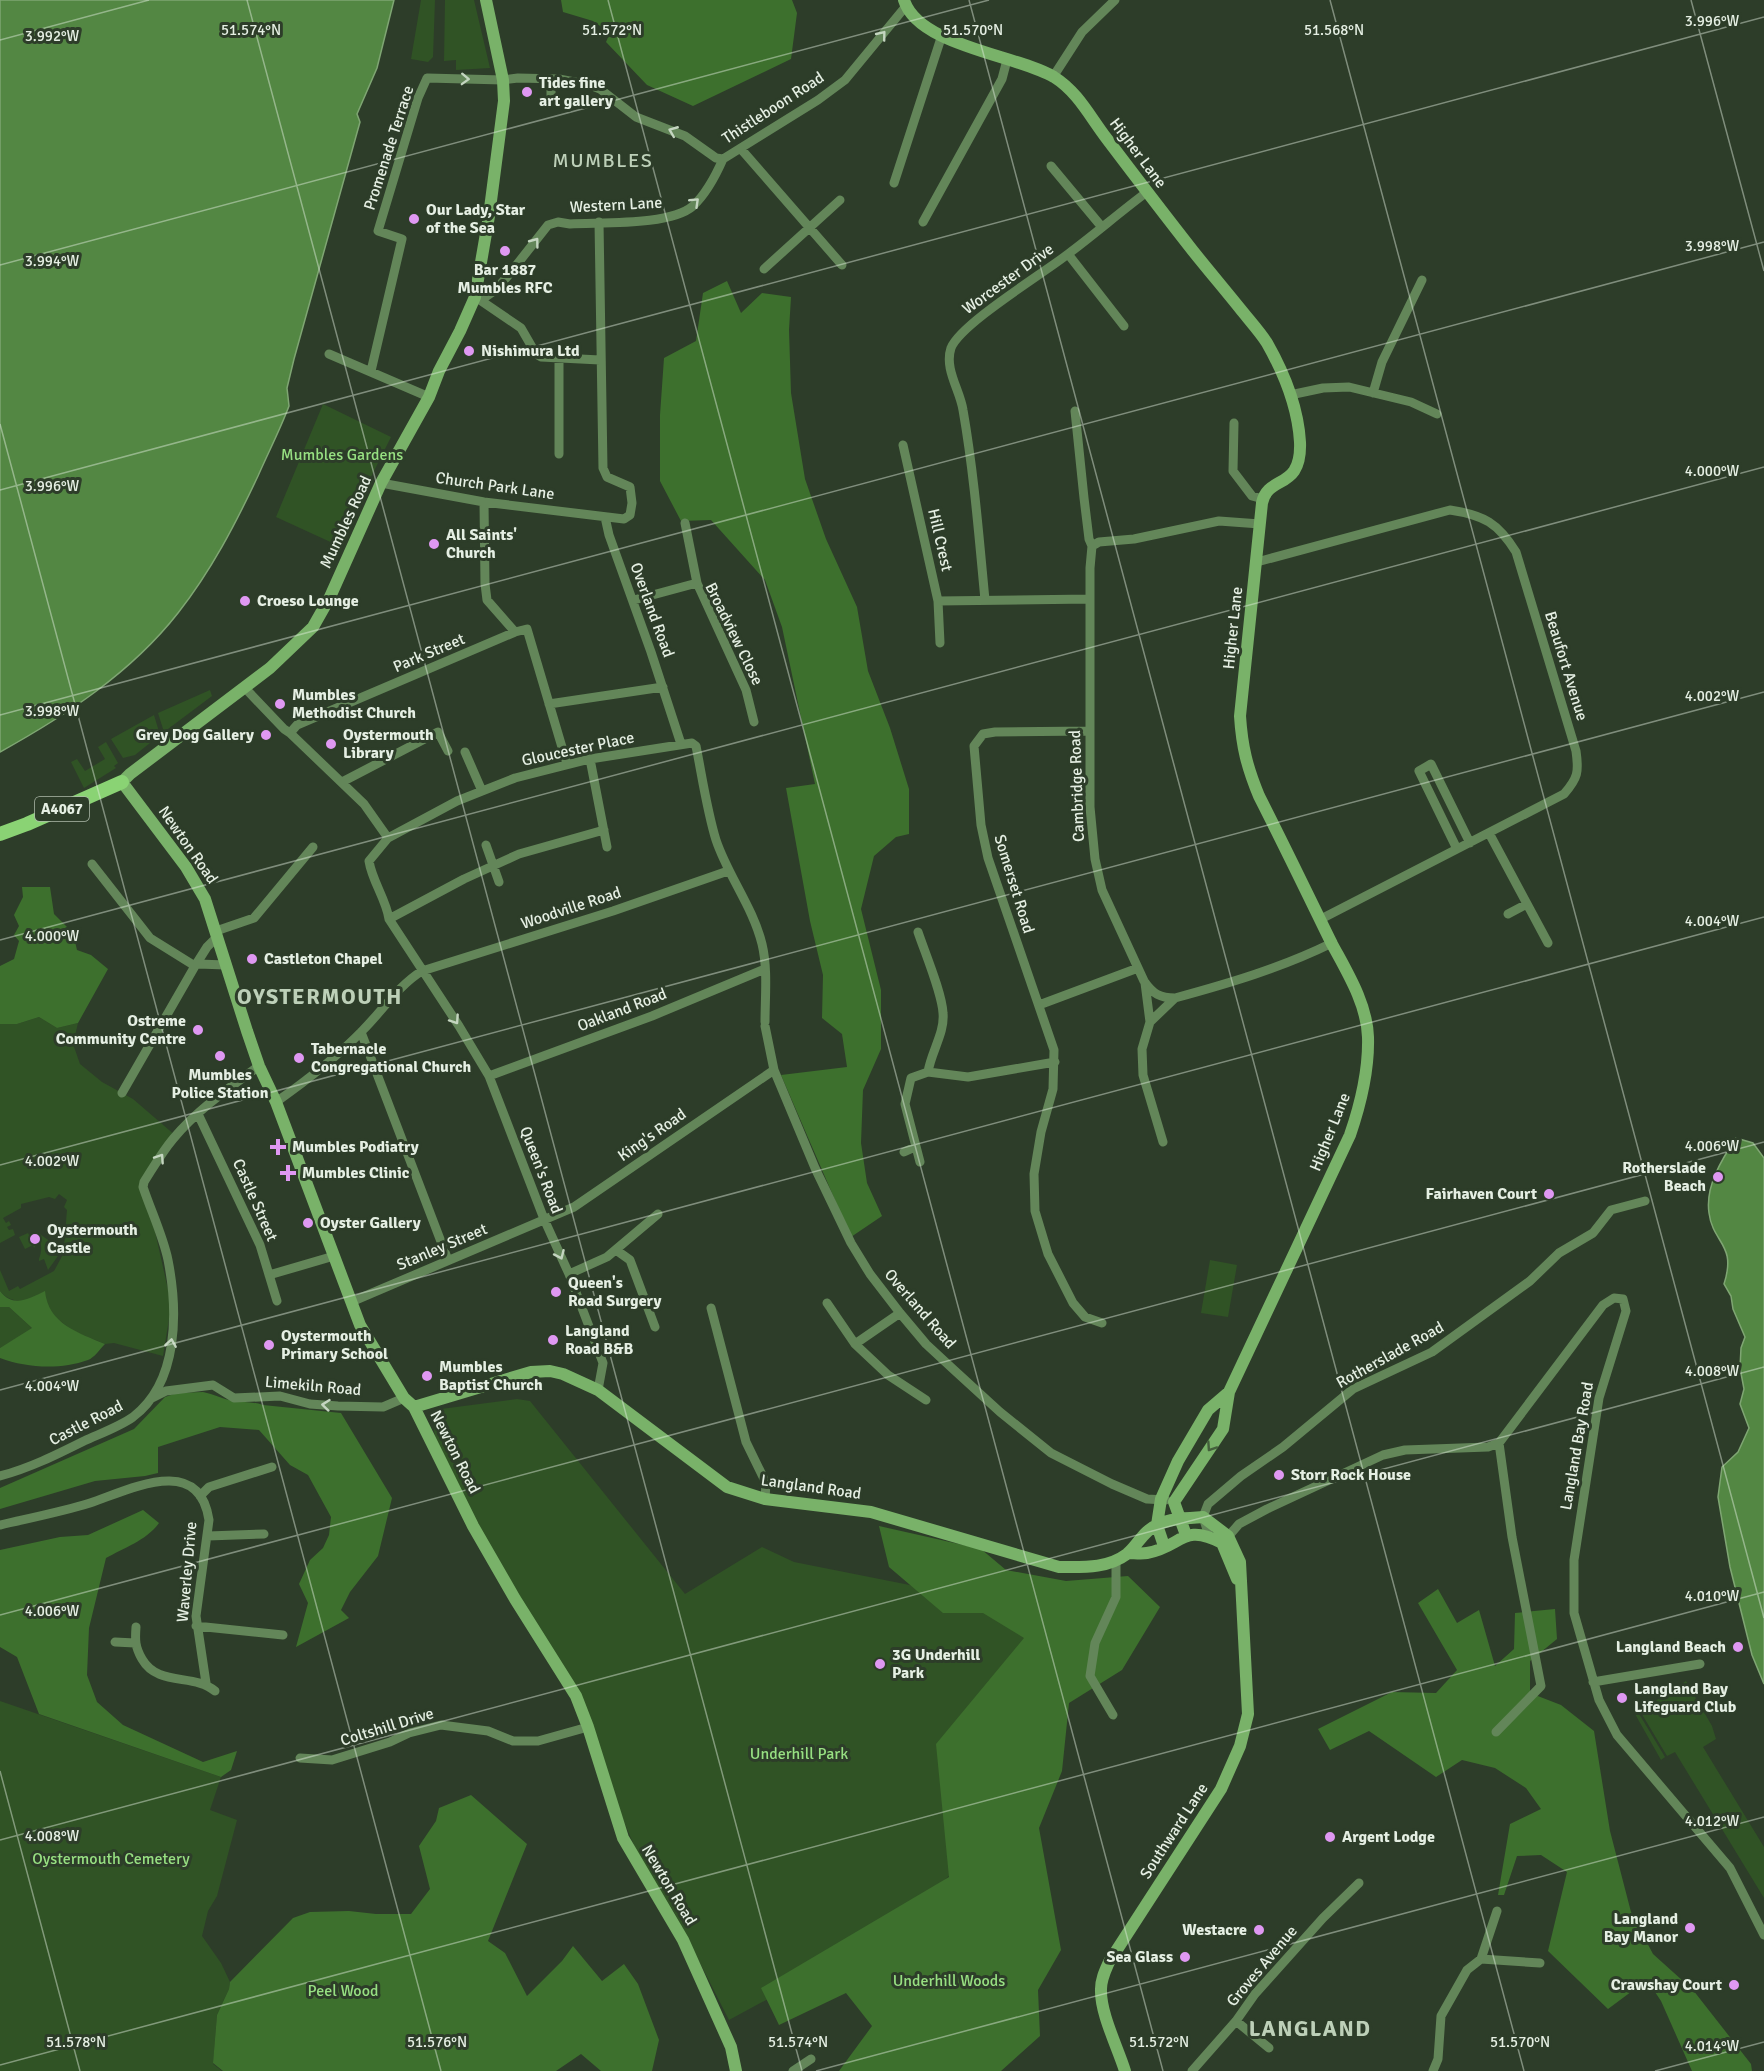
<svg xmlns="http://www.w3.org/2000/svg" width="1764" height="2071" viewBox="0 0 1764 2071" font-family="Signika,sans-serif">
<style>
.green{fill:#305325}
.forest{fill:#3d702d}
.water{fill:#538743;stroke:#7fa673;stroke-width:1.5}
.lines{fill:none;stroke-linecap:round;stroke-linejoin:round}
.street{stroke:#638659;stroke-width:9}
.secondary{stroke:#79b269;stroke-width:12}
.primary{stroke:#8ad374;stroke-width:14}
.oneway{stroke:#c4d5c0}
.oneway2{stroke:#44603c}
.ticks{fill:none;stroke:#e5efe3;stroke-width:1.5;stroke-opacity:0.45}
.poi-dot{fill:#df98f2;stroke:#2d3d29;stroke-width:2}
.labels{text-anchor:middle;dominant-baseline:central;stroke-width:6;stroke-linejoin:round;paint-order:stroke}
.shield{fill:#2d3d29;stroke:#aebaab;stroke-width:1.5}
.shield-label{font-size:15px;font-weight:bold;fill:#e5efe3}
.poi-label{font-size:16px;font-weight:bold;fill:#e5efe3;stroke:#2d3d29;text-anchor:start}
.street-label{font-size:16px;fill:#e5efe3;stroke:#2d3d29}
.park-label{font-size:16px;fill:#97e082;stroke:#2d3d29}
.quarter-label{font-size:20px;letter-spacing:1.5px;fill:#bdd0b8;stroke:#2d3d29}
.district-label{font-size:22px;font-weight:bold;letter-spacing:1.5px;fill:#bdd0b8;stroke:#2d3d29}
.ticks-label{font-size:15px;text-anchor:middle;fill:#e5efe3;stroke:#2d3d29;stroke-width:6;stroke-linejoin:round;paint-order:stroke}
</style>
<rect width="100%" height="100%" fill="#2d3d29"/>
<path class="green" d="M421 0H435L433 57 428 62 411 59Z
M445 0H474L490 68 456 70V60L444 61Z
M323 404 391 437 337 545 276 517Z
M210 690 212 696 164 732 158 713Z
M154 715 160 735 135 755 123 758 111 739Z
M106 742 118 763 114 766 116 768 84 788 71 762 77 759 85 771 105 759 98 747Z
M39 1017 57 1028 78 1023 73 1044 80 1064 102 1082 133 1099 176 1136 144 1182 169 1294 170 1313 163 1356 114 1343 105 1344 73 1331 50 1313 45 1299C29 1301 11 1305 0 1291V1270L9 1291 18 1286 20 1289 54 1271 67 1247 64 1246 67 1210 64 1207 67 1200 59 1194 55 1199 49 1197 21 1204V1208L3 1218 6 1223 9 1221 11 1225 7 1227 9 1230 13 1229 15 1235 0 1243V1024H17Z
M37 1232 51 1242 50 1255 58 1256 48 1270 44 1259 39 1261V1259C43 1248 41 1243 37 1232Z
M28 1233 29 1235 32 1233 36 1245 34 1248 33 1245 25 1249 19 1237Z
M1210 1260 1237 1265 1228 1317 1201 1313Z
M0 1307H9L33 1329 0 1348Z
M517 1399 530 1401 685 1594 762 1547 794 1562 960 1595 1053 1648 949 1876 875 1941 729 2020 674 1912 639 1857 621 1815 590 1725 484 1537 435 1436C433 1424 431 1416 441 1409Z
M1686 1681 1712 1726 1716 1739 1703 1747 1764 1847V1898L1675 1752 1667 1756 1640 1711Z
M0 1701 221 1777 210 1810 237 1820 217 1896 208 1911 202 1936 221 1963 230 1982 229 1989 217 2015 213 2064 222 2071H0Z
M1638 1712 1665 1757 1661 1760 1635 1714Z"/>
<path class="forest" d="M561 0H792L797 13 791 59 693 106 647 85 606 42 610 33 593 21 563 12Z
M727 281 741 313 762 293 791 297 789 330 791 393 805 479 826 539 857 607 868 671 890 728 909 789V834L896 837 874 856 861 909 881 990V1049L863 1090 861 1143 867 1183 882 1216 851 1237 781 1075 847 1067 842 1034 822 1018 823 975 810 921 786 788 815 784 782 627 765 580 711 520 681 521 660 481V415L664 358 696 341 703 293Z
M22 887H50L54 914 73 933 77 950 91 955 108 969 78 1023 57 1028 39 1017 17 1024H0V966L14 959 19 941 14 935 19 926 14 915 23 897Z
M0 1291C13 1308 29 1299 45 1291 48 1324 79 1333 105 1344 100 1349 94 1358 88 1360 60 1370 27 1368 0 1358V1348L32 1328 9 1307H0Z
M203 1392C214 1394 222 1399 233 1401 243 1403 252 1401 263 1405L341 1413 392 1498 378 1556 350 1592 341 1610 349 1618 296 1647 308 1603 299 1584 310 1560 323 1548 329 1535 331 1517 308 1475 290 1465 259 1430 220 1427 158 1447V1473L145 1476 95 1481 0 1509V1488L134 1429 165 1397 177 1393Z
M143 1510 159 1523C147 1540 124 1548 106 1558L89 1628 87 1675 97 1702 123 1725 203 1762 237 1751 231 1770 221 1777 39 1714 17 1657 0 1647V1550L60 1537 88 1535Z
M879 1526 981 1549 1006 1570 1066 1581 1128 1576 1160 1607 1122 1670 1069 1703 1062 1771 1039 1828 1061 1950 1038 1990 1040 2036 1001 2071H839L872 2026 846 1993 779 2025 761 1988 949 1877 936 1744 1024 1638 983 1613H943L889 1567Z
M1438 1589 1457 1623 1479 1610 1495 1666 1514 1649 1515 1613 1555 1609 1557 1639 1530 1661V1693L1561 1705 1594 1731 1610 1831 1631 1912 1653 1954 1693 1990 1751 2064 1752 2071H1692L1661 2001 1647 1980 1608 2009 1548 1951 1567 1872 1541 1855 1517 1856 1504 1895H1498L1510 1824 1541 1809 1526 1788 1495 1768 1462 1760 1436 1777 1369 1731 1330 1750 1318 1729 1392 1692 1436 1693 1457 1670 1418 1603Z
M471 1795 527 1844 488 1941 505 1953 527 1996 562 1961 573 1946 602 1981 624 1964 638 1984 659 2040 652 2071H601L581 2054 556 2071H223L213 2063 217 2015 229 1989 230 1982 293 1918 310 1912 349 1911 376 1914H411L430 1889 419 1846 436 1821 439 1808Z"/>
<path class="water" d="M0 0H394L377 68 357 114 360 122 294 359 287 388 289 406C280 430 268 453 258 476 235 525 211 571 178 613 131 673 65 716 0 752Z
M1736 1138 1753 1143 1764 1158V1684L1752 1655 1730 1567 1718 1497 1722 1467 1738 1452 1749 1428 1740 1404 1744 1389 1740 1368 1741 1348 1745 1337 1733 1309 1731 1296 1724 1284C1737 1244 1713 1244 1709 1213 1705 1186 1722 1159 1736 1138Z"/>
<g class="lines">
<path class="street" d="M1053 77 1082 32 1115 0
M551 79V101
M741 149 842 265
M723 159 818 100 845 80 906 6
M1051 166 1101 226
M894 183 942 35
M923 222 1002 79 1007 60
M1068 254 1124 326
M764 269 840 200
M477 298 521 328 536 354 541 357 600 360
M481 300 494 291 507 277 548 225 558 222 570 224C601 222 670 226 693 206 707 193 716 175 723 159
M329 354 429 397
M559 359V454
M371 371 402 239 378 231 418 98 427 78 503 80 518 78 559 79 590 85 600 89 636 117 685 136 716 158 723 159
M1373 393 1382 362 1422 280
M1290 395 1323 388 1349 387 1411 402 1437 414
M1075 411 1084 498 1089 539 1092 546
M1234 423 1233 471 1252 496 1263 499
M903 445 938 601 940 643
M381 483 484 502 624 519 630 515 632 503 630 487 607 477 603 468 599 222
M484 502 485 584 487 600 515 632
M605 517 609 535 651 652 681 744
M685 523 697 583 746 690 754 722
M1260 524 1219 521 1134 539 1099 542 1092 546 1090 568V807L1095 859 1102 890 1144 981C1153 994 1160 998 1175 998 1230 983 1281 968 1332 943
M1257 562 1450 510C1484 515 1498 523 1516 552L1576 751C1579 772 1578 778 1564 794L1321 919
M634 600 697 583
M985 600C979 537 974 473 963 410 960 390 944 369 951 348 960 324 1044 273 1068 254 1095 234 1120 212 1147 192
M938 601 1090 599
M244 687 284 729 290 733 364 804 388 838
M549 704 663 687
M1090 731 995 732 983 734 974 746 981 825 988 858 1054 1050 1053 1089 1041 1132 1034 1174 1035 1211 1048 1254 1073 1303 1085 1317 1102 1323
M290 733 297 725 515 632 527 629 567 764
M465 752 482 791
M590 759 607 847
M342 782 438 732 448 751
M1489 833 1548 943
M486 845 499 882
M1457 849 1419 771 1431 764 1470 843
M92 864 150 938 195 966
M1508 914 1527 904
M389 919 464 879 519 854 604 830
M216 931 254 918 313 847
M918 932C925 953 942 993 943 1013 945 1033 931 1052 928 1072
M198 964 226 965
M1145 983 1150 1022
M1039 1005 1138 968
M765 1026 774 1070 815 1168 851 1243 870 1274 900 1313 926 1344 953 1369 1000 1412 1051 1453 1112 1484 1147 1499 1166 1500
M361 1032 448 1260
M489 1076 652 1016 765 969
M122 1093 195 966 207 947 217 937
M276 1102C306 1081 337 1057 363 1030 382 1011 399 985 422 971L613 911 728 871
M198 1114 260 1245 277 1301
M1163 1142 1143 1075 1142 1049 1150 1022 1175 998
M904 1152 915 1147
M920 1162 905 1104 911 1078 928 1072 968 1077 1055 1062
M616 1250 630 1260 655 1327
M569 1274 607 1257 658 1214
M269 1275 334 1256
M351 1302 574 1207 774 1070
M827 1303 855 1344 888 1375 926 1400
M711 1308 746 1442 766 1483 765 1499
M855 1344 900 1313
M598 1390 603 1363 569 1274 544 1219 489 1076 459 1026 389 919C386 899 372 881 369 861L388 838 457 801 515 778 590 759 692 743 696 746C702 776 707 811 716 840 728 876 753 907 762 944 768 969 765 997 765 1022
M152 1398 166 1391 213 1385 234 1398 280 1396 310 1404 338 1406 383 1407 404 1398
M0 1476C30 1468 56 1455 84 1441 99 1434 119 1427 133 1417 179 1382 178 1311 168 1260 163 1236 151 1211 143 1187L144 1182C153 1168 162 1152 173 1139 197 1110 229 1088 259 1066
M200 1496 209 1487 272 1467
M0 1525C30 1518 61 1512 90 1503 129 1490 199 1453 209 1520L196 1616 206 1683
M208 1536 264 1534
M1209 1536 1203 1517 1208 1504 1241 1476 1283 1447 1353 1389 1432 1352 1530 1281 1559 1253 1593 1233 1611 1210 1645 1201
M1226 1539 1239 1524 1267 1509 1383 1455 1405 1450 1488 1447 1499 1443 1603 1305 1614 1298 1623 1299 1626 1311 1599 1398 1574 1560V1613L1599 1700 1617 1735 1730 1868 1764 1935
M196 1626 283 1635
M136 1627C135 1640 135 1647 142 1659 158 1687 194 1673 215 1691
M115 1642 135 1643
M1593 1682 1700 1664
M1113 1715 1090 1676 1095 1643 1116 1597V1560
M1496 1732 1541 1686 1512 1537 1499 1443
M300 1758 332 1760 390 1742 409 1733 441 1725 488 1731 513 1741H538L588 1727
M1481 1959 1540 1963
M1236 2021 1269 2048
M793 2071 811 2059
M1192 2071 1236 2021 1255 1994 1323 1918 1359 1883
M1433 2071 1438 2059 1441 2016 1467 1970 1481 1959 1497 1911"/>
<path class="secondary" d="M486 0 503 80 504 101 489 216 475 297 460 331 439 371 429 397 381 483 330 597 313 627 270 668 130 774 122 782 186 867 205 899 247 1031 259 1066 276 1102 360 1325 404 1398 414 1407 473 1526 515 1599 576 1696 588 1727 623 1838 683 1940 731 2047 736 2071
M904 0C918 46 1017 55 1054 77 1078 92 1090 117 1107 139 1135 176 1164 214 1193 251 1209 271 1226 291 1242 311 1250 321 1260 332 1267 343 1284 373 1298 407 1300 442 1302 491 1268 474 1262 503L1240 716C1242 747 1247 767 1259 796 1284 845 1308 895 1332 944 1347 972 1367 1004 1368 1037 1369 1071 1361 1103 1350 1135L1229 1392 1223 1429 1174 1502 1186 1535
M414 1407 531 1372 550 1371 563 1374 598 1390 727 1487 765 1499 871 1512 1059 1567C1082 1567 1107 1569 1127 1554 1138 1545 1143 1531 1157 1525 1171 1518 1189 1518 1203 1517L1228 1536 1240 1562 1248 1714 1240 1746 1221 1789 1109 1962C1105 1971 1101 1979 1101 1989 1100 2013 1118 2048 1125 2071
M1164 1546 1157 1525 1161 1499 1178 1461 1208 1410 1229 1392
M1128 1553C1134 1553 1141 1554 1147 1553 1182 1547 1182 1522 1222 1543L1237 1579"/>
<path class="primary" d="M0 834 27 824 122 782"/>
</g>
<defs><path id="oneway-chevron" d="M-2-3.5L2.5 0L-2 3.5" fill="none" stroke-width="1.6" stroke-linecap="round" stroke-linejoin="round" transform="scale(1.5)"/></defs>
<g class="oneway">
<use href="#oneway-chevron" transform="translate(882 35) rotate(-51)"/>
<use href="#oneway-chevron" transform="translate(465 79) rotate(2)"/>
<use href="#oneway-chevron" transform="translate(673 131) rotate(-158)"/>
<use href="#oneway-chevron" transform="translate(695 202) rotate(-44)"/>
<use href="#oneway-chevron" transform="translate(535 242) rotate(-53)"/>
<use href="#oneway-chevron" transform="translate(455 1020) rotate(56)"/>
<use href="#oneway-chevron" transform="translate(160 1158) rotate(-56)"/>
<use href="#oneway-chevron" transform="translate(560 1255) rotate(66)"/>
<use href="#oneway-chevron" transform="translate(171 1343) rotate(-81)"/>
<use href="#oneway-chevron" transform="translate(326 1405) rotate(-174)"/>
</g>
<use class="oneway2" href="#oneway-chevron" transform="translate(1211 1447) rotate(124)"/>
<path class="ticks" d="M247 0 802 2071M608 0 1163 2071M969 0 1524 2071M1330 0 1764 1618M1691 0 1764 271M0 40 149 0M0 265 989 0M0 424 441 2071M0 490 1764 17M0 715 1764 242M0 940 1764 467M0 1165 1764 692M0 1390 1764 917M0 1615 1764 1142M0 1771 80 2071M0 1840 1764 1367M0 2065 1764 1592M816 2071 1764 1817M1655 2071 1764 2042"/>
<g class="poi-dot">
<circle cx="527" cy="92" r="6"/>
<circle cx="414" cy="219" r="6"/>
<circle cx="505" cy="251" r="6"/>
<circle cx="469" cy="351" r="6"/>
<circle cx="434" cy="544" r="6"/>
<circle cx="245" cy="601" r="6"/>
<circle cx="280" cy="704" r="6"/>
<circle cx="266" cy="735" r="6"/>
<circle cx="331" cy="744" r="6"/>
<circle cx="252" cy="959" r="6"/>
<circle cx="198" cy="1030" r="6"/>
<circle cx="220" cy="1056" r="6"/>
<circle cx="299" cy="1058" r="6"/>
<path d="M275 1138h6v6h6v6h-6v6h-6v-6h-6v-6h6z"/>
<path d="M285 1164h6v6h6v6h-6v6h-6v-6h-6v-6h6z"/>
<circle cx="1718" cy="1177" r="6"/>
<circle cx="1549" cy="1194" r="6"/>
<circle cx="308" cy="1223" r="6"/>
<circle cx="35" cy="1239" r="6"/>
<circle cx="556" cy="1292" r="6"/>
<circle cx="553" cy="1340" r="6"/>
<circle cx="269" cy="1345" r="6"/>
<circle cx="427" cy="1376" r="6"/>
<circle cx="1279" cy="1475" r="6"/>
<circle cx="1738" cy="1647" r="6"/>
<circle cx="880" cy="1664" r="6"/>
<circle cx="1622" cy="1698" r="6"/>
<circle cx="1330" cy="1837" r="6"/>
<circle cx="1690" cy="1928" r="6"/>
<circle cx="1259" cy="1930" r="6"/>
<circle cx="1185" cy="1957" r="6"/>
<circle cx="1734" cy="1985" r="6"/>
</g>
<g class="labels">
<rect class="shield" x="35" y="797" width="54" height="24" rx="4.5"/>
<g class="shield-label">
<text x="62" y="809">A4067</text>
</g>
<g class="poi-label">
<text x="539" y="83">Tides fine<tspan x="539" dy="18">art gallery</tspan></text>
<text x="426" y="210">Our Lady, Star<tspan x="426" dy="18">of the Sea</tspan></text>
<text x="505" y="270" text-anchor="middle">Bar 1887<tspan x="505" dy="18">Mumbles RFC</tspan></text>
<text x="481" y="351">Nishimura Ltd</text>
<text x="446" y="535">All Saints'<tspan x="446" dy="18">Church</tspan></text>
<text x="257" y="601">Croeso Lounge</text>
<text x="292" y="695">Mumbles<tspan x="292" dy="18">Methodist Church</tspan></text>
<text x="254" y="735" text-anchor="end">Grey Dog Gallery</text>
<text x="343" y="735">Oystermouth<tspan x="343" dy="18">Library</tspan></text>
<text x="264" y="959">Castleton Chapel</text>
<text x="186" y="1021" text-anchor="end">Ostreme<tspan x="186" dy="18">Community Centre</tspan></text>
<text x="311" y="1049">Tabernacle<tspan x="311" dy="18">Congregational Church</tspan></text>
<text x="220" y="1075" text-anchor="middle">Mumbles<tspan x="220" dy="18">Police Station</tspan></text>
<text x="292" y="1147">Mumbles Podiatry</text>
<text x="1706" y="1168" text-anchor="end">Rotherslade<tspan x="1706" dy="18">Beach</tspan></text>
<text x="302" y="1173">Mumbles Clinic</text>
<text x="1537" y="1194" text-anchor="end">Fairhaven Court</text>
<text x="320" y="1223">Oyster Gallery</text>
<text x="47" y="1230">Oystermouth<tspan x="47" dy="18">Castle</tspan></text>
<text x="568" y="1283">Queen's<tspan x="568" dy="18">Road Surgery</tspan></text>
<text x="565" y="1331">Langland<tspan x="565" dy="18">Road B&amp;B</tspan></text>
<text x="281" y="1336">Oystermouth<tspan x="281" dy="18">Primary School</tspan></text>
<text x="439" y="1367">Mumbles<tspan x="439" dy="18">Baptist Church</tspan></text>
<text x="1291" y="1475">Storr Rock House</text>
<text x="1726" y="1647" text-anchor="end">Langland Beach</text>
<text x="892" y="1655">3G Underhill<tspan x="892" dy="18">Park</tspan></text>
<text x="1634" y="1689">Langland Bay<tspan x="1634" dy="18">Lifeguard Club</tspan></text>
<text x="1342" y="1837">Argent Lodge</text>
<text x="1678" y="1919" text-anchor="end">Langland<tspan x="1678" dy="18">Bay Manor</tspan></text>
<text x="1247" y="1930" text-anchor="end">Westacre</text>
<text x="1173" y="1957" text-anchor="end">Sea Glass</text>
<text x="1722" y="1985" text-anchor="end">Crawshay Court</text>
</g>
<g class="street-label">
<text transform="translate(773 108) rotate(-33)">Thistleboon Road</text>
<text transform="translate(389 148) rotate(-72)">Promenade Terrace</text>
<text transform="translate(1138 153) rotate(53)">Higher Lane</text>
<text transform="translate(616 205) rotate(-3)">Western Lane</text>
<text transform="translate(1008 279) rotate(-36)">Worcester Drive</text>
<text transform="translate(495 486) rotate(8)">Church Park Lane</text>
<text transform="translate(346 522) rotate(-65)">Mumbles Road</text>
<text transform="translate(940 540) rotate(77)">Hill Crest</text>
<text transform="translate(652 610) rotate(70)">Overland Road</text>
<text transform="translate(1233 628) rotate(-84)">Higher Lane</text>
<text transform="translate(734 634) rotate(64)">Broadview Close</text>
<text transform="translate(429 653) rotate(-23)">Park Street</text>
<text transform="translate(1566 666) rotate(73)">Beaufort Avenue</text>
<text transform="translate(578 749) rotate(-12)">Gloucester Place</text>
<text transform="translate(1077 786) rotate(-92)">Cambridge Road</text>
<text transform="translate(188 845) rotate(55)">Newton Road</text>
<text transform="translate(1014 884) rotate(73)">Somerset Road</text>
<text transform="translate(571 908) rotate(-18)">Woodville Road</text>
<text transform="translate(622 1010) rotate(-21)">Oakland Road</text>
<text transform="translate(1330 1132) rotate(-68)">Higher Lane</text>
<text transform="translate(652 1135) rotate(-35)">King's Road</text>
<text transform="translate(541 1170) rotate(69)">Queen's Road</text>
<text transform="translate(255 1200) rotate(66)">Castle Street</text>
<text transform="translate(442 1247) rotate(-23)">Stanley Street</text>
<text transform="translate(920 1309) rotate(49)">Overland Road</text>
<text transform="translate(1390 1355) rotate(-29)">Rotherslade Road</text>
<text transform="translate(313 1386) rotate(5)">Limekiln Road</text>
<text transform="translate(86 1423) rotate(-27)">Castle Road</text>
<text transform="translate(1577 1446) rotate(-80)">Langland Bay Road</text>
<text transform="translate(455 1452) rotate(63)">Newton Road</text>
<text transform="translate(811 1487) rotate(8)">Langland Road</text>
<text transform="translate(187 1572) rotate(-85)">Waverley Drive</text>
<text transform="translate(387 1727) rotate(-17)">Coltshill Drive</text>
<text transform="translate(1174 1831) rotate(-57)">Southward Lane</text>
<text transform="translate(669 1885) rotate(59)">Newton Road</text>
<text transform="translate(1262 1966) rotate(-50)">Groves Avenue</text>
</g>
<g class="park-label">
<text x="342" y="455">Mumbles Gardens</text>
<text x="799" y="1754">Underhill Park</text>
<text x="111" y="1859">Oystermouth Cemetery</text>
<text x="949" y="1981">Underhill Woods</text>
<text x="343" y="1991">Peel Wood</text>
</g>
<g class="quarter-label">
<text x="603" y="160">MUMBLES</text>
</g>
<g class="district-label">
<text x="320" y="996">OYSTERMOUTH</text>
<text x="1310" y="2028">LANGLAND</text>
</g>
</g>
<g class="ticks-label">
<text x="1712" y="26">3.996°W</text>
<text x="251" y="35">51.574°N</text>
<text x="612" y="35">51.572°N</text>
<text x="973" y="35">51.570°N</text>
<text x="1334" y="35">51.568°N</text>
<text x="52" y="41">3.992°W</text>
<text x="1712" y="251">3.998°W</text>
<text x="52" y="266">3.994°W</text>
<text x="1712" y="476">4.000°W</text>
<text x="52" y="491">3.996°W</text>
<text x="1712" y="701">4.002°W</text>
<text x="52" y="716">3.998°W</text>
<text x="1712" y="926">4.004°W</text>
<text x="52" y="941">4.000°W</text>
<text x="1712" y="1151">4.006°W</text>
<text x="52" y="1166">4.002°W</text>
<text x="1712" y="1376">4.008°W</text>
<text x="52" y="1391">4.004°W</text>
<text x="1712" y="1601">4.010°W</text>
<text x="52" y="1616">4.006°W</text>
<text x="1712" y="1826">4.012°W</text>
<text x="52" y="1841">4.008°W</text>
<text x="76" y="2047">51.578°N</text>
<text x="437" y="2047">51.576°N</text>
<text x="798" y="2047">51.574°N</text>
<text x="1159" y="2047">51.572°N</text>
<text x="1520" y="2047">51.570°N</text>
<text x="1712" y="2051">4.014°W</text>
</g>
</svg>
